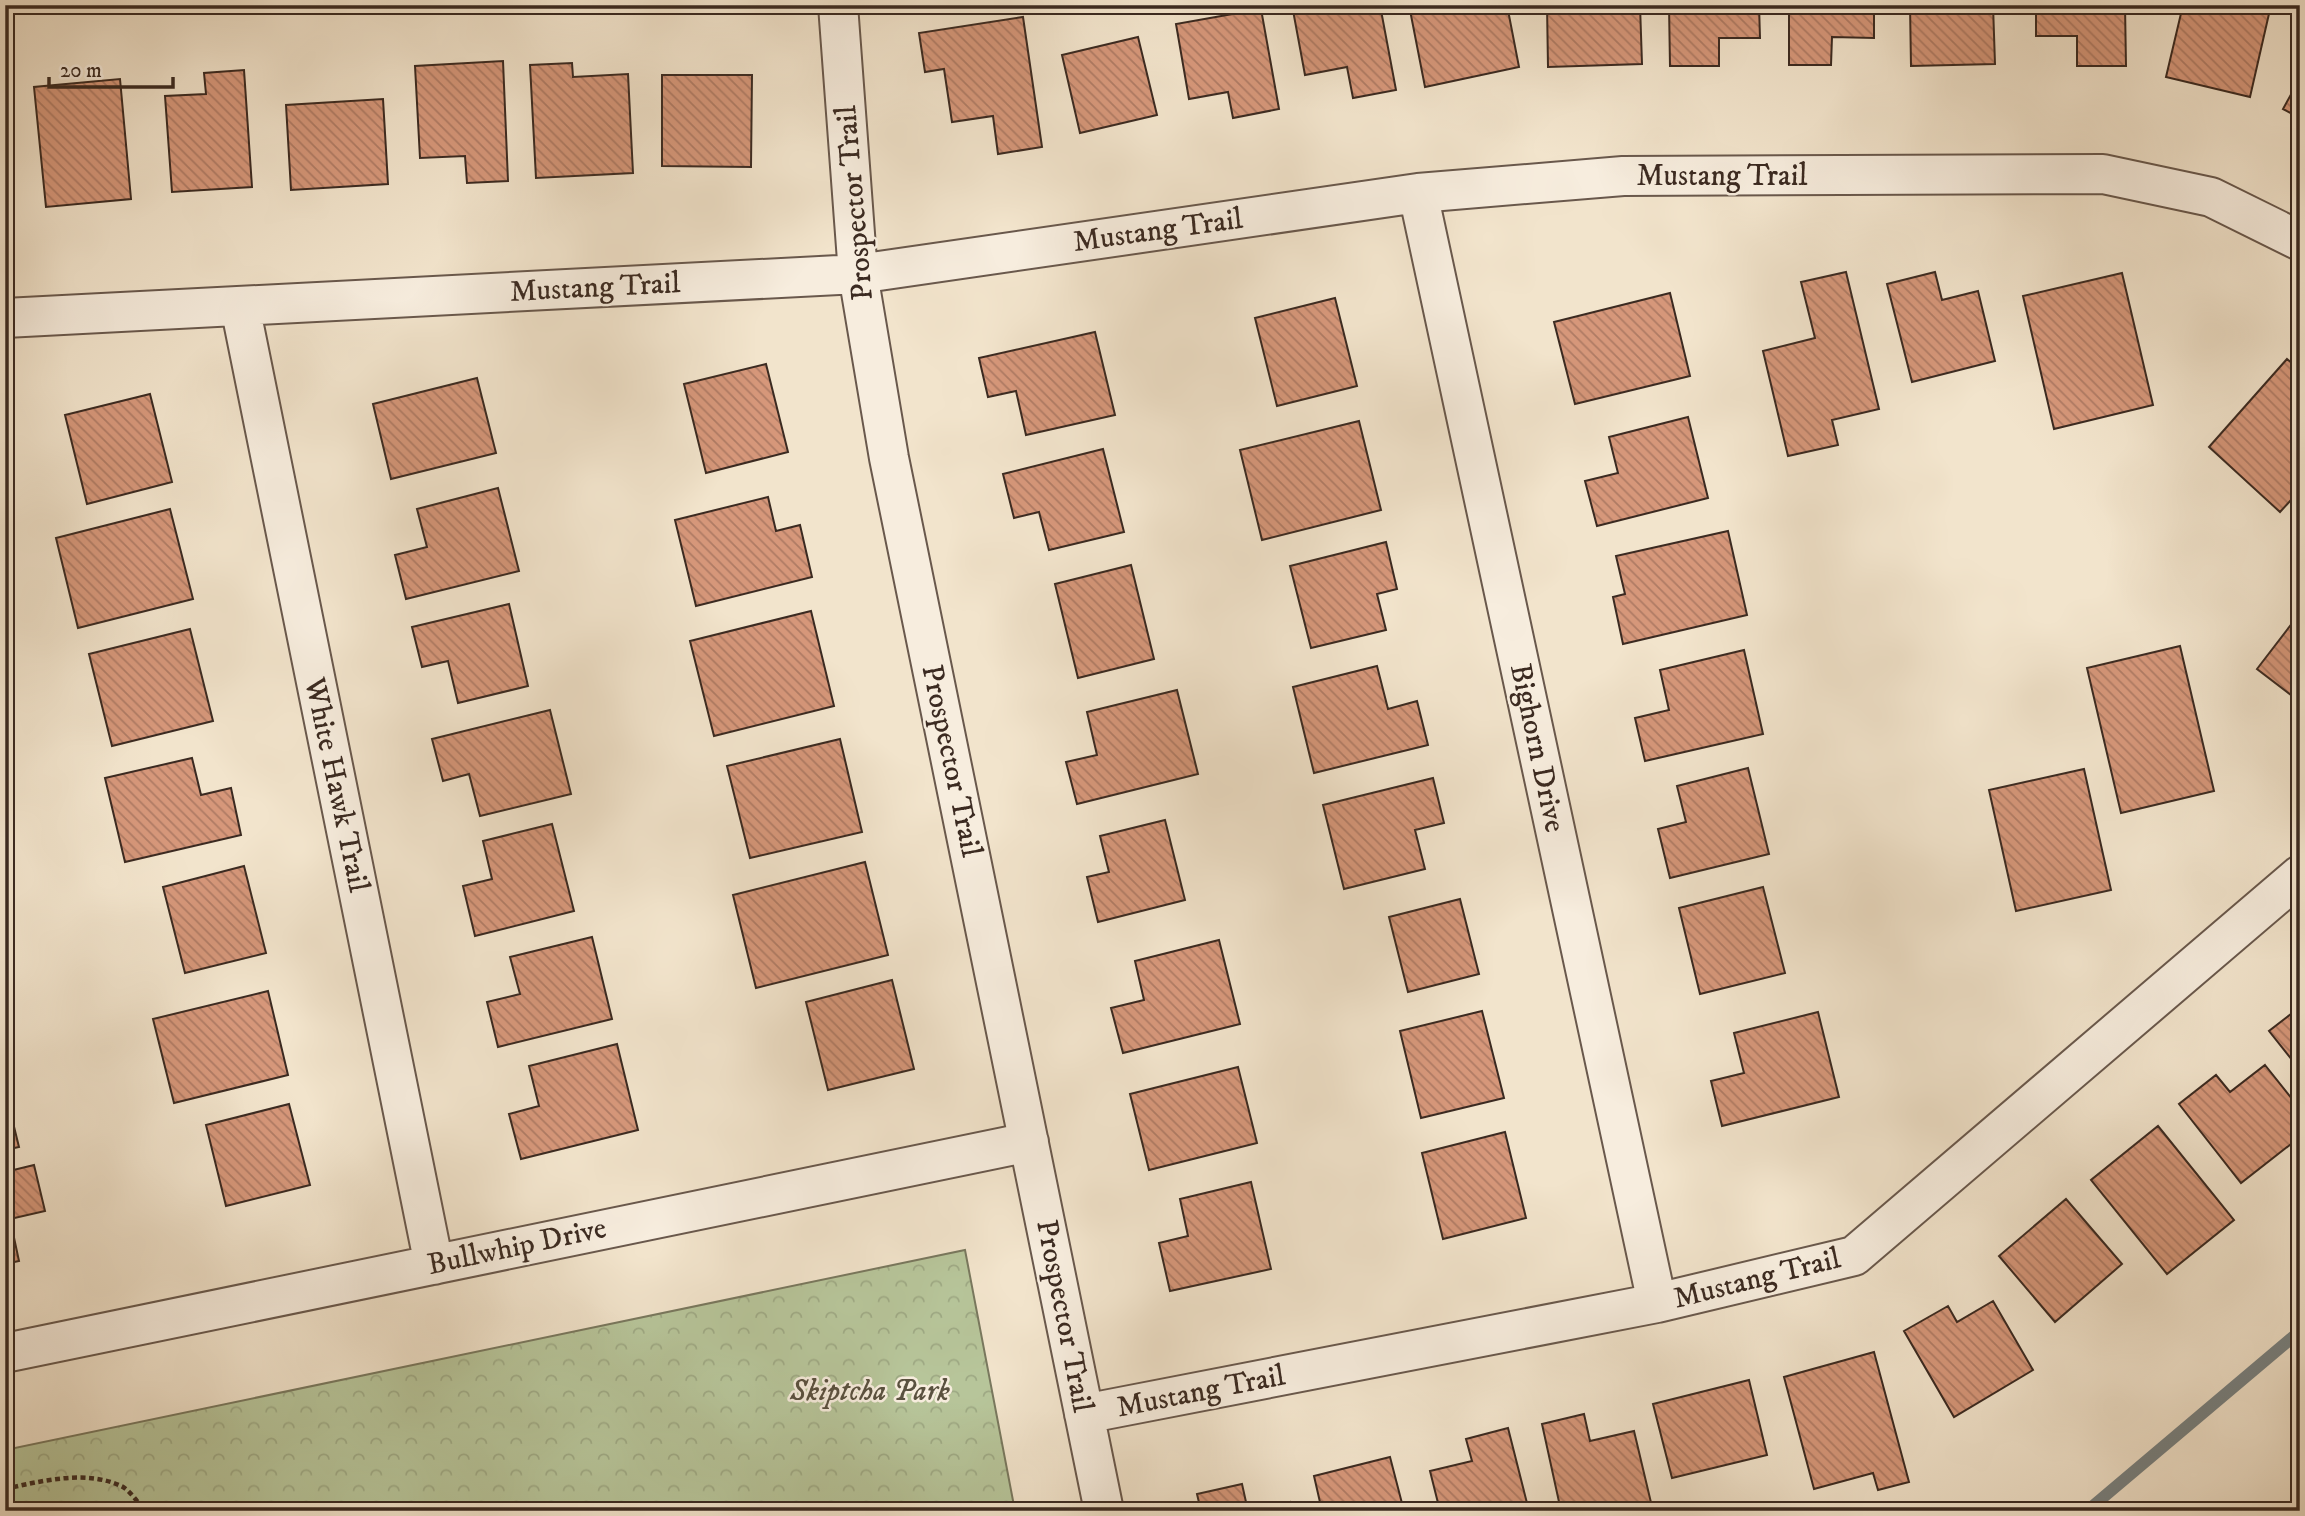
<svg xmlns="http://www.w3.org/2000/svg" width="2305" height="1516" viewBox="0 0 2305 1516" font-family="'IM FELL DW Pica',serif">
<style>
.park{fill:url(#park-crowns);stroke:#79785e;stroke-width:2}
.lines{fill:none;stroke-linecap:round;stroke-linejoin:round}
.stream{stroke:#788282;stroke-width:12}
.building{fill:url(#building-back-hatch);stroke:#3b2a21;stroke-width:2}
.minor-casing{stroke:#69584c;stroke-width:42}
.path{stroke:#3b2a21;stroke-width:4.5;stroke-dasharray:5 3.5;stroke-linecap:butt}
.minor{stroke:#f7edde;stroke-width:38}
.labels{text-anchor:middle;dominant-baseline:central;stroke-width:5;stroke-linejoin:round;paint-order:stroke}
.street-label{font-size:30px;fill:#3b2a21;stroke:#f7edde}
.park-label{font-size:30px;font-style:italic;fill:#5a513f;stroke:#f7edde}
</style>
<defs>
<pattern id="park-crowns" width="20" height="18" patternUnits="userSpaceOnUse" patternTransform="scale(1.75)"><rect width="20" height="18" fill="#b7c59a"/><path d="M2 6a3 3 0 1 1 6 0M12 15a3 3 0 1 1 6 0" fill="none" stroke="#9ea984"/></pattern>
<pattern id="building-back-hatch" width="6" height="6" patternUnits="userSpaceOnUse" patternTransform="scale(1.75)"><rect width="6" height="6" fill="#d6977a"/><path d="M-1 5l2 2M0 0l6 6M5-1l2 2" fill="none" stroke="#af7b64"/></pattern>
</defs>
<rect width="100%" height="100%" fill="#f2e4cc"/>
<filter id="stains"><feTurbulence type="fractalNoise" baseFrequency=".00286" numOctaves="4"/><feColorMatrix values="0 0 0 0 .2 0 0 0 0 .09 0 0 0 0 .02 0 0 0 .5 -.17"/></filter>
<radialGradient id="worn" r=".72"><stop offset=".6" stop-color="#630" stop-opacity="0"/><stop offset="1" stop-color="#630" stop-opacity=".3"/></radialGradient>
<path class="park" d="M965 1250 1015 1511H5V1450Z"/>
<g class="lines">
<path class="stream" d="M2087 1511 2300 1331"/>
</g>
<path class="building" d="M1292 5H1380L1396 90 1353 98 1347 67 1305 75Z
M1409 5H1507L1519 67 1425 87Z
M1547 5H1640L1642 64 1548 67Z
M1669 5H1759L1760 38H1719V66H1670Z
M1789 5H1874V38L1832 37 1831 65H1789Z
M1910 5H1993L1995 64 1911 66Z
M2036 5H2125L2126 66H2077V36H2036Z
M2183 5H2271L2250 97 2166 77Z
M1261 9 1279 109 1233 118 1228 92 1189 99 1176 24Z
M1023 17 1042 147 998 154 993 116 952 122 944 69 925 72 919 33Z
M1138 37 1157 115 1080 133 1062 55Z
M503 61 508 181 467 183 465 156 420 158 415 66Z
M572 63 573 77 628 74 633 173 536 178 530 65Z
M244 70 252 187 172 192 165 96 206 94 204 73Z
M662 75H752L751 167 662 166Z
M2300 78V118L2283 109Z
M120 79 131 199 46 207 34 87Z
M383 99 388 184 291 190 286 105Z
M1846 272 1879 409 1832 420 1838 445 1788 456 1763 351 1815 338 1801 282Z
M1935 272 1942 300 1978 291 1995 361 1912 382 1887 284Z
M2122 273 2153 405 2054 429 2023 296Z
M1670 293 1690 376 1575 404 1554 322Z
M1335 298 1357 386 1277 406 1255 318Z
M1095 332 1115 415 1026 435 1016 391 988 397 979 358Z
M2287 359 2300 370V490L2280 512 2209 447Z
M766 364 788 452 706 473 684 384Z
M477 378 496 453 391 479 373 404Z
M150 394 172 482 87 504 65 415Z
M1688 417 1708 498 1597 526 1585 481 1618 473 1609 437Z
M1359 421 1381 510 1262 540 1240 450Z
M1103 449 1124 532 1049 550 1039 512 1014 518 1003 474Z
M498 488 519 571 406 599 395 555 427 547 417 509Z
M768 497 776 531 800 525 812 577 696 606 675 520Z
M170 509 193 599 78 628 56 538Z
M1728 531 1747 615 1623 644 1613 597 1625 594 1616 556Z
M1386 542 1397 589 1377 594 1386 630 1311 648 1290 566Z
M1131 565 1154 659 1078 678 1055 584Z
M509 604 528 686 458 703 448 661 422 667 412 627Z
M811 611 834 706 714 736 690 641Z
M2300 613V702L2257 669Z
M190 629 213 721 112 746 89 654Z
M2180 646 2214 791 2121 813 2087 668Z
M1744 650 1763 734 1645 761 1635 718 1669 710 1660 670Z
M1377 666 1388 709 1417 701 1428 745 1314 773 1293 687Z
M1177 690 1198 774 1077 804 1066 762 1097 755 1087 712Z
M550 710 571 794 480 816 469 774 443 781 432 739Z
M840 739 862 832 750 858 727 766Z
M192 758 201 795 231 788 241 835 125 862 105 778Z
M1748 768 1769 854 1670 878 1658 829 1686 822 1677 786Z
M2084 769 2111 890 2016 911 1989 790Z
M1433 778 1444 823 1415 830 1425 869 1344 889 1323 805Z
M1165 820 1185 900 1098 922 1087 877 1109 872 1100 836Z
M552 824 574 911 475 936 463 886 492 879 483 841Z
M865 862 888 955 756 988 733 895Z
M244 866 266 953 185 973 163 887Z
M1763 887 1785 973 1700 994 1679 908Z
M1460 899 1479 974 1408 992 1389 917Z
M592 937 612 1019 498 1047 487 1002 520 994 510 957Z
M1219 940 1240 1024 1123 1053 1111 1008 1144 1000 1135 961Z
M892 980 914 1069 828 1090 806 1002Z
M268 991 288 1075 174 1103 153 1019Z
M2300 1007V1070L2269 1031Z
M1482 1011 1504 1098 1421 1118 1400 1031Z
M1818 1012 1839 1097 1722 1126 1711 1081 1744 1073 1734 1033Z
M617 1044 638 1130 521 1159 509 1114 539 1106 529 1066Z
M2265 1065 2300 1109V1137L2241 1183 2179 1104 2216 1075 2230 1092Z
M1238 1067 1257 1143 1149 1170 1130 1094Z
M5 1090 19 1147 5 1150Z
M289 1104 310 1185 226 1206 206 1125Z
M2158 1126 2234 1220 2167 1274 2091 1180Z
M1505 1132 1526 1218 1443 1239 1422 1153Z
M34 1165 45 1211 10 1219 19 1261 5 1264V1172Z
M1251 1182 1271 1269 1170 1291 1159 1243 1188 1236 1180 1199Z
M2066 1199 2122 1264 2055 1322 1999 1256Z
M1993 1301 2033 1370 1954 1417 1904 1331 1948 1306 1957 1322Z
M1874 1352 1909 1482 1878 1490 1873 1473 1814 1489 1784 1377Z
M1749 1380 1767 1455 1672 1478 1653 1404Z
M1584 1414 1590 1441 1634 1431 1653 1511H1561L1542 1424Z
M1508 1428 1529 1511H1440L1430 1471 1472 1461 1466 1439Z
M1390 1457 1404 1511H1322L1314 1476Z
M1242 1484 1248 1511H1201L1197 1494Z
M1290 1502 1291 1511H1252Z"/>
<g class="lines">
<g class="minor-casing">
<path id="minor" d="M838 5 858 274 889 458 1104 1511
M1418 193 1657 1303
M240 306 434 1265
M5 318 858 274 1418 193 1623 176 2103 174 2211 197 2300 241
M5 1353 1029 1142
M1084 1414 1657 1303 1854 1256 2300 875"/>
</g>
<path class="path" d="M5 1489C41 1481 88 1469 123 1487 131 1492 139 1504 145 1511"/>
<use href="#minor" class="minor"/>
</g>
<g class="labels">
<g class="street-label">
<text x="1722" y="176">Mustang Trail</text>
<text transform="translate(855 203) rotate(-95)">Prospector Trail</text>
<text transform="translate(1158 231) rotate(-8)">Mustang Trail</text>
<text transform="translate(595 288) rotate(-3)">Mustang Trail</text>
<text transform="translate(1537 748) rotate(78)">Bighorn Drive</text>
<text transform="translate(951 761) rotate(78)">Prospector Trail</text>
<text transform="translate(336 785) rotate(78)">White Hawk Trail</text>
<text transform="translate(517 1247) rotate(-12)">Bullwhip Drive</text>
<text transform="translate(1757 1279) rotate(-14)">Mustang Trail</text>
<text transform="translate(1064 1316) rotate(79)">Prospector Trail</text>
<text transform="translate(1201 1392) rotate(-11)">Mustang Trail</text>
</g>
<g class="park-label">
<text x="870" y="1391">Skiptcha Park</text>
</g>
</g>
<rect width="2305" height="1516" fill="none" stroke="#f2e4cc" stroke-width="28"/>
<rect x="7" y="7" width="2291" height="1502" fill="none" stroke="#3b2a21" stroke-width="3.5"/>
<rect x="14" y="14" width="2277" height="1488" fill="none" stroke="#3b2a21" stroke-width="2"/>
<path d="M49 77v10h124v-10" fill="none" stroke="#3b2a21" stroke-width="3.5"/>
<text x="60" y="77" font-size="21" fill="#3b2a21" stroke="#f7edde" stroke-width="5" paint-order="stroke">20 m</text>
<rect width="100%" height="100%" filter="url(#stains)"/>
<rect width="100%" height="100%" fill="url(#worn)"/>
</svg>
